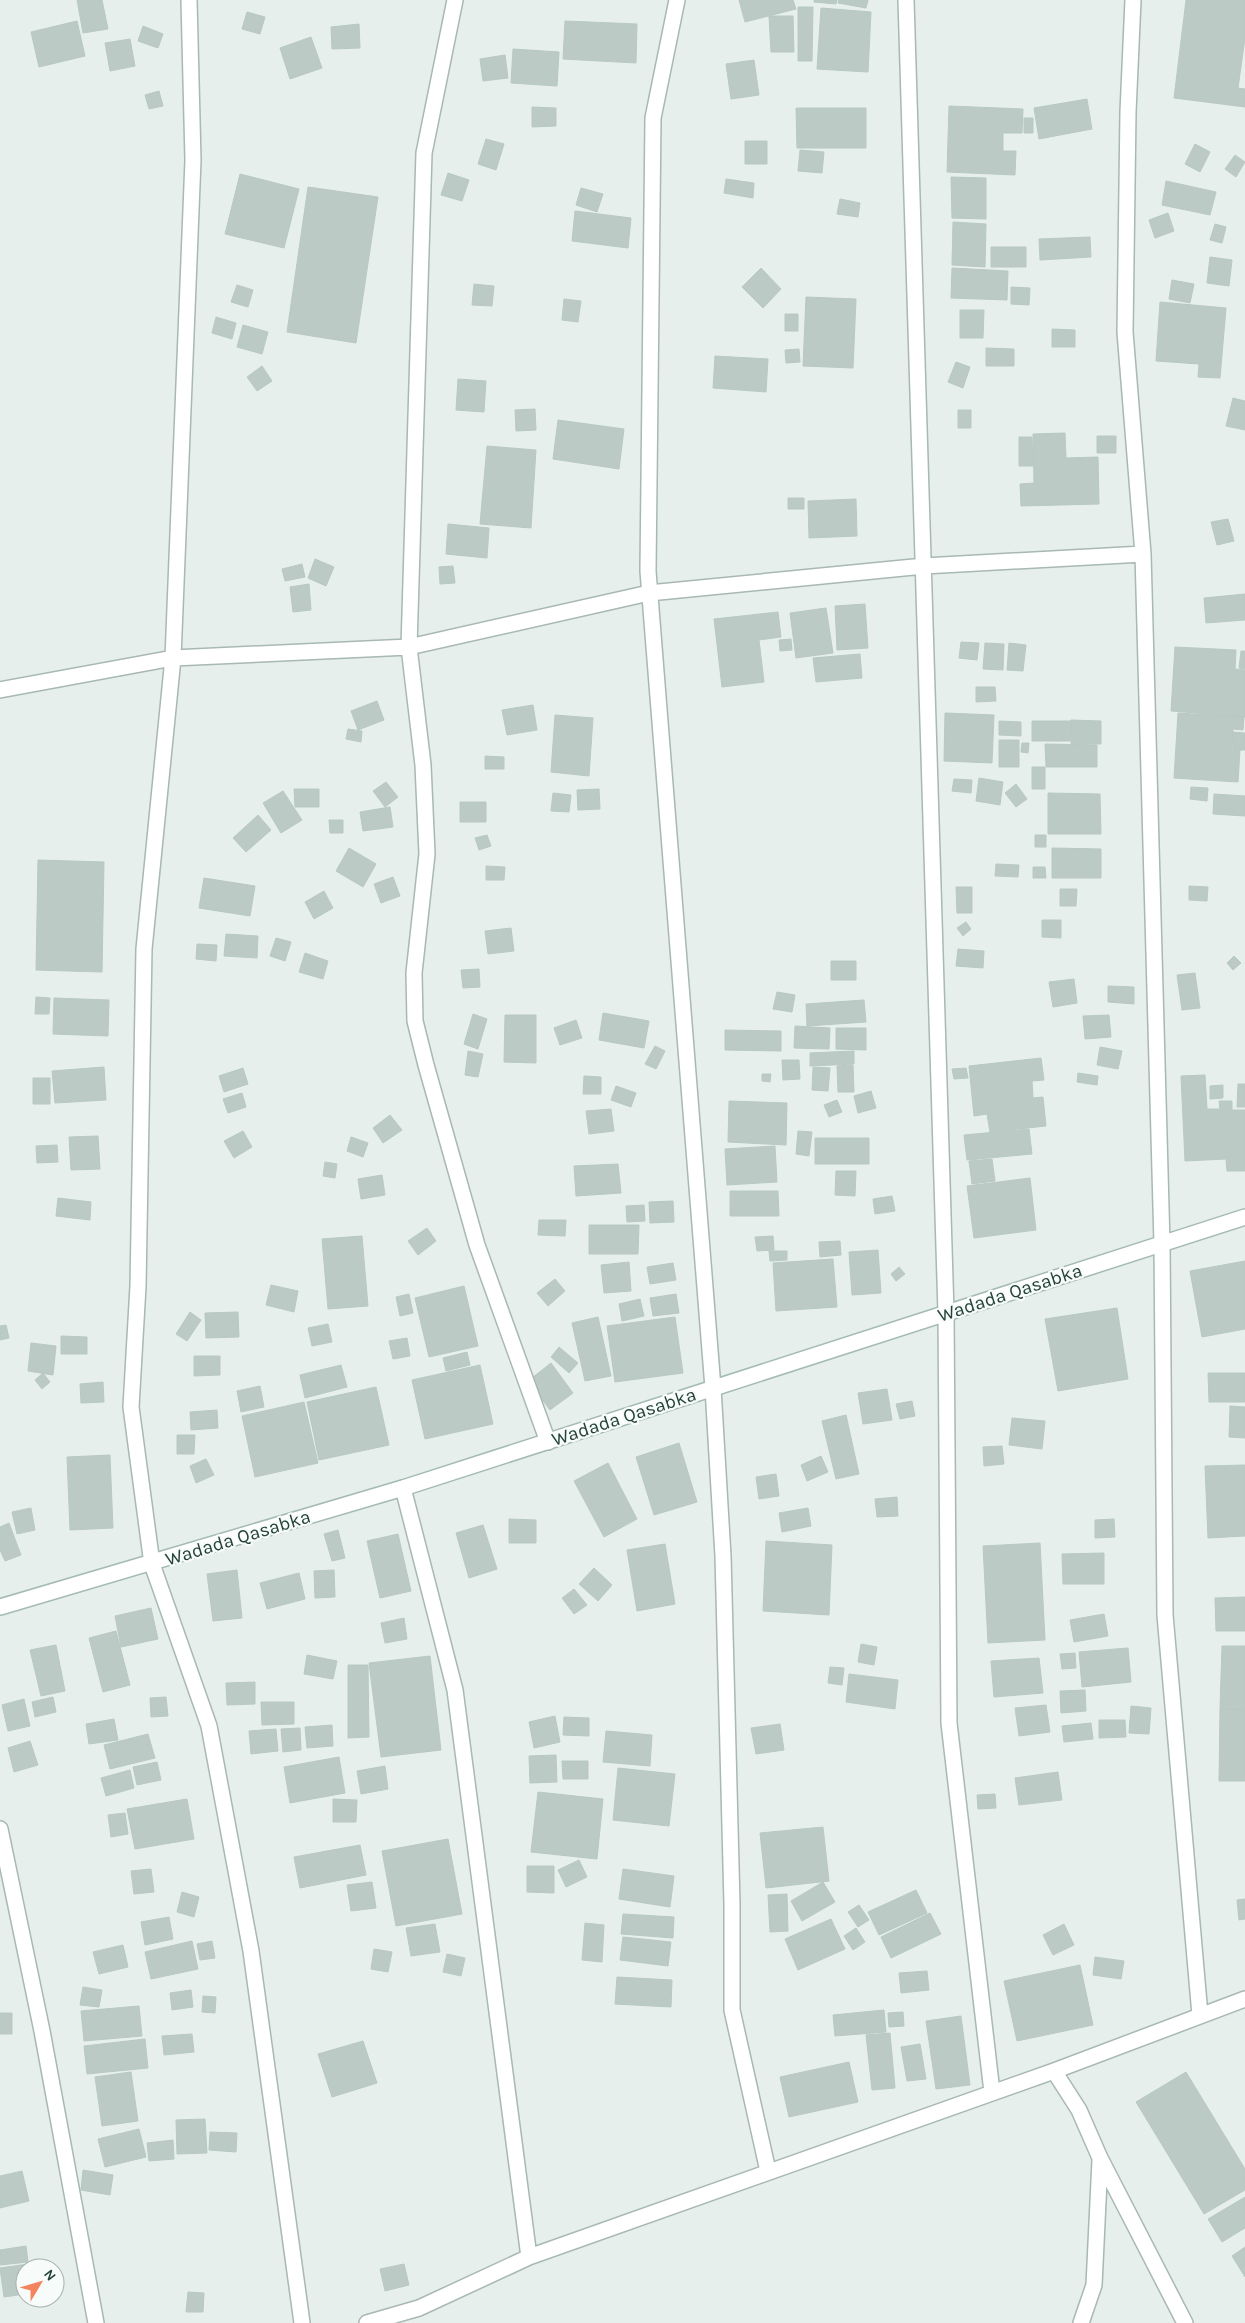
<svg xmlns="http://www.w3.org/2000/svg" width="1245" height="2323" viewBox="0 0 1245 2323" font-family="Karla,sans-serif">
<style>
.building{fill:#bbcac4;stroke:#b8c9c2}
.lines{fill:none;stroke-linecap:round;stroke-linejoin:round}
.street-casing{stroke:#a8b8b2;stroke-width:18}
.secondary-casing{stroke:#a4bbb3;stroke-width:18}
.street{stroke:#fff;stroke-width:15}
.secondary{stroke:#fff;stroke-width:15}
.labels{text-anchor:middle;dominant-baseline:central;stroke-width:4.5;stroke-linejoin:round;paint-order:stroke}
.street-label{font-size:19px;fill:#24423a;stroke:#f7fbf9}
</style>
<rect width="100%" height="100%" fill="#e6efeb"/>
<path class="building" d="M77 0H102L108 29 83 33Z
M739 0H793L796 9 745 22Z
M814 0H837L836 4 814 2Z
M839 0H868L866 8 838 3Z
M1186 0H1245V38L1238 88 1245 89V107L1174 98Z
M798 7H813L812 61H798Z
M821 8 871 12 868 72 817 69Z
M247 12 265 17 260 34 242 29Z
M769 16H793L794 52H771Z
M77 21 85 56 39 67 31 32Z
M565 21 637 24 636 63 563 59Z
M359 24 360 48 332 49 331 27Z
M143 26 163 34 158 48 138 41Z
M311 37 322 68 290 79 280 48Z
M130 39 135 66 110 71 105 43Z
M513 49 559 52 557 86 511 83Z
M505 55 508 78 483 81 480 59Z
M754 60 759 95 731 99 726 64Z
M159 91 163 106 149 109 145 95Z
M1087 99 1092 129 1039 139 1034 108Z
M949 106 1023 109 1022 133H1003V151H1016L1015 175 947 172Z
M532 107 556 108V126L532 127Z
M796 108H866V148H797Z
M1024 118H1033V133H1024Z
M486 139 504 144 496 170 478 164Z
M745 141H767V164H745Z
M1195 144 1210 152 1200 172 1185 164Z
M800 150 824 152 822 173 798 171Z
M1235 155 1245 162 1236 177 1225 169Z
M448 173 469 180 462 201 441 195Z
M240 174 299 189 284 248 225 234Z
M951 177 986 178V219L952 218Z
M726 179 754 183 753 198 724 193Z
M1166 181 1216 192 1210 215 1162 205Z
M308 187 378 197 356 343 287 332Z
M581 188 603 194 597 212 576 205Z
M840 199 860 203 858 217 837 214Z
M575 211 631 218 628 248 572 241Z
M1168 213 1174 231 1155 238 1149 220Z
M953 222 986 224 985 267 952 265Z
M1215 224 1226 227 1222 243 1210 240Z
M1090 237 1091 257 1040 260 1039 239Z
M991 247H1026V267H991Z
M1210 257 1232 260 1229 286 1207 283Z
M761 268 781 289 763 308 742 287Z
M952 268 1008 271 1007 300 951 298Z
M1172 280 1194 284 1190 303 1169 299Z
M474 284 494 286 492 306 472 305Z
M237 285 253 290 248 307 231 302Z
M1011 287 1030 288 1029 305 1011 304Z
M806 297 856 299 853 368 803 366Z
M564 299 581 301 578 322 562 320Z
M1160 302 1226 308 1220 378 1198 377 1199 364 1156 361Z
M960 310H984L983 338H960Z
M785 314H798V331H785Z
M216 317 236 323 232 339 212 333Z
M243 325 268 332 262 354 237 347Z
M1052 329 1075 330V347H1052Z
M986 348 1014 349V366H986Z
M799 349 800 362 786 363 785 350Z
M715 356 768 359 766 392 713 388Z
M956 362 970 367 963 388 948 382Z
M262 366 272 381 257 391 247 377Z
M458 379 486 381 484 412 456 410Z
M1233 398 1245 401V430L1226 426Z
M535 409 536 430 516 431 515 410Z
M958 410H971V428H958Z
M558 420 624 429 619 469 553 459Z
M1065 433 1066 458 1098 457 1099 504 1021 506 1020 484 1034 483 1033 434Z
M1097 436H1116V453H1097Z
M1019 437H1032L1033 466H1019Z
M487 446 536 450 531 528 480 524Z
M788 498H804V509H788Z
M856 499 857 536 809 538 808 501Z
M1228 519 1234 541 1217 545 1211 522Z
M448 524 489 528 487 558 446 554Z
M315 559 334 567 326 586 308 578Z
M302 564 305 577 285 581 282 569Z
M453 566 455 583 440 584 439 567Z
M309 584 311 610 293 612 290 587Z
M1245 594V620L1206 623 1204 598Z
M865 604 868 648 837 650 835 606Z
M826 608 833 653 796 658 790 613Z
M778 612 781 637 759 640 764 682 722 687 714 619Z
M791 639 792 650 780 651 779 640Z
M961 642 979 643 977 660 959 658Z
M985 643 1004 644 1003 670 983 669Z
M1009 643 1026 645 1023 671 1007 670Z
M1175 647 1236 650 1235 669 1245 670V717L1171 711Z
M1241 651H1245V669L1239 668Z
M860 654 862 678 816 682 813 658Z
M976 687H995L996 701 976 702Z
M377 701 384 720 358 730 351 711Z
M533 705 537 730 507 735 502 710Z
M945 713 994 715 992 763 944 761Z
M1178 713 1244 717 1243 730 1233 729 1232 750H1240L1238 782 1174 778Z
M555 715 593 718 589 776 551 772Z
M1071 720 1101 721V744H1071Z
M999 721 1021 722V736L999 735Z
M1032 721H1071L1070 741H1032Z
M348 729 362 731 361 742 346 739Z
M1233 732 1245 733V750H1233Z
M999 740H1019V767H999Z
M1022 743H1029L1028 753 1021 752Z
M1045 744 1097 745V767H1046Z
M485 756 504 757V769H485Z
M1032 767H1045V789H1032Z
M979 778 1003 782 1000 805 976 801Z
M954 779 972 780 971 793 952 791Z
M386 782 398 797 385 807 373 791Z
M1016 784 1027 799 1016 807 1005 793Z
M1191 787 1208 788 1207 801 1190 799Z
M294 789H319V807H295Z
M599 789 600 809 578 810 577 790Z
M283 791 302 820 281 833 263 803Z
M553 793 571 795 569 812 551 811Z
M1048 793 1100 794 1101 834H1048Z
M1214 794 1245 796V816L1213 814Z
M460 802H486V822H460Z
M390 807 393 827 363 831 360 812Z
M258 815 271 830 246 852 233 838Z
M329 820H343V833H330Z
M487 835 491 846 479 850 475 838Z
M1035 835H1046V847H1035Z
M349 848 376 864 363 887 336 871Z
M1052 848 1101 849V878H1052Z
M38 860 104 862 102 972 36 970Z
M996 864 1019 865 1018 877 995 876Z
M486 866 505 867 504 880H486Z
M1033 867H1045L1046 878H1033Z
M393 877 400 896 381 903 374 884Z
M204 878 255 886 250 916 199 908Z
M1189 886 1208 887 1207 901 1189 900Z
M956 887H972V913H957Z
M1060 889H1077L1076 906H1060Z
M324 891 333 908 314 919 305 902Z
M1042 920H1061V938L1042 937Z
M966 922 971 929 963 936 957 928Z
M511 928 514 951 488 954 485 931Z
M226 934 258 936 257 958 224 956Z
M276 938 291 942 285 961 270 956Z
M197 944 217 945 216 961 196 959Z
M958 949 984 951 983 968 956 966Z
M305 953 328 961 323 979 299 972Z
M1234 956 1241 963 1233 970 1227 963Z
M831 961H856V980H831Z
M479 969 480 987 463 988 461 970Z
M1195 973 1200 1008 1182 1010 1177 975Z
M1074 979 1077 1003 1053 1007 1049 982Z
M1108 986 1134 987V1004L1108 1002Z
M777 992 795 995 792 1012 773 1009Z
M36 997 50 998 49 1014H35Z
M54 998 109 1000 108 1036 53 1034Z
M864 1000 866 1022 807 1026 806 1004Z
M603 1013 649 1021 644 1048 599 1040Z
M473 1014 487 1019 478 1049 464 1044Z
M505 1015H536V1063L504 1062Z
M1109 1015 1111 1037 1085 1039 1083 1016Z
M576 1020 582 1038 560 1045 554 1028Z
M795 1026 830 1028 829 1049 794 1048Z
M836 1028H866V1050L836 1049Z
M725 1030 781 1031V1051L725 1050Z
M655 1046 665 1051 656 1069 645 1064Z
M1100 1047 1122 1051 1118 1069 1097 1065Z
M468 1051 483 1054 478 1077 465 1075Z
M854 1051V1064L810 1066V1053Z
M1041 1058 1044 1080 1032 1081 1033 1098 1043 1097 1046 1126 990 1132 987 1114 974 1116 969 1066Z
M782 1060H799L800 1079 783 1080Z
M853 1065 854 1092H838L837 1066Z
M104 1067 106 1100 55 1103 52 1071Z
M813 1067 830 1068 828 1091 812 1090Z
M243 1068 248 1084 224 1092 219 1076Z
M966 1068 968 1078 954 1079 952 1069Z
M1078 1073 1098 1076 1097 1085 1077 1082Z
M762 1074H771L770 1082 762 1081Z
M1205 1075 1207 1109H1220L1219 1101H1232V1110H1245V1171H1227L1226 1159 1185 1161 1181 1076Z
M584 1076 601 1077V1094H583Z
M33 1078H50V1104H33Z
M1238 1084H1245V1107H1237Z
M1223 1085V1098L1210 1099V1086Z
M616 1086 636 1093 631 1107 611 1100Z
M871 1091 876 1108 858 1113 854 1096Z
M242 1093 246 1107 228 1113 223 1099Z
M837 1100 842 1112 829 1117 824 1105Z
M729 1101 787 1103 786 1145 728 1142Z
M611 1109 614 1131 589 1134 586 1111Z
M390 1115 402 1130 383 1143 373 1128Z
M1029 1129 1032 1154 967 1160 964 1135Z
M243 1131 252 1147 234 1158 224 1141Z
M798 1131 812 1132 809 1156 796 1154Z
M98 1136 100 1169 71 1170 69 1137Z
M351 1137 368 1143 363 1157 347 1151Z
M815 1138H869V1164H815Z
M57 1145 58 1162 37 1163 36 1146Z
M775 1146 777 1182 727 1185 725 1149Z
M992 1159 995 1181 972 1184 969 1161Z
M325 1162 337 1164 335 1178 323 1176Z
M618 1164 621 1193 576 1196 574 1166Z
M836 1171H856L855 1196 835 1195Z
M382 1175 385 1195 361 1199 358 1179Z
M1030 1178 1036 1230 974 1238 967 1186Z
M730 1191H778L779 1216H730Z
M892 1196 895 1211 875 1214 873 1199Z
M58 1198 91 1202 90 1220 56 1216Z
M673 1201 674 1222 650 1223 649 1202Z
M644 1205 645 1221 627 1222 626 1206Z
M539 1220H566L565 1236 538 1235Z
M589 1225H639L638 1254H589Z
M427 1228 436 1241 418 1255 408 1241Z
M362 1236 368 1306 328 1309 322 1239Z
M773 1236 774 1250 757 1251 755 1237Z
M840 1241 841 1255 820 1257 819 1242Z
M878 1250 881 1293 852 1295 849 1252Z
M769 1251H787V1260L770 1261Z
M833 1259 837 1307 776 1311 773 1263Z
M1245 1261V1329L1202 1337 1190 1271Z
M629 1262 631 1291 604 1293 601 1265Z
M673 1263 676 1280 650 1284 647 1267Z
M899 1267 905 1274 896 1281 891 1274Z
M555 1279 565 1291 548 1306 537 1293Z
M271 1285 298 1291 294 1312 266 1305Z
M464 1286 478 1346 429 1357 415 1298Z
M409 1294 413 1313 400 1316 396 1297Z
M676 1294 679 1313 653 1316 650 1298Z
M640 1299 644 1316 622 1321 619 1304Z
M1117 1308 1128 1379 1058 1391 1045 1319Z
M190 1312 201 1320 187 1341 176 1334Z
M238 1312 239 1337 206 1338 205 1313Z
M598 1317 611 1376 585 1381 572 1323Z
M675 1317 683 1373 615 1382 607 1326Z
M328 1324 332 1342 312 1346 308 1328Z
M6 1325 9 1338 0 1340V1326Z
M61 1336 87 1337V1354H61Z
M407 1338 410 1356 393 1359 389 1341Z
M31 1343 56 1346 53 1375 28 1371Z
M559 1347 578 1363 569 1373 551 1357Z
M467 1352 470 1365 446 1371 443 1358Z
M194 1356H220V1375L194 1376Z
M551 1363 573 1393 550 1410 528 1381Z
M341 1365 347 1387 305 1398 300 1375Z
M480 1365 493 1424 425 1439 412 1380Z
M43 1373 50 1382 42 1389 35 1380Z
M1208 1373H1245V1402H1209Z
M103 1382 104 1402 81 1403 80 1384Z
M260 1386 264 1407 241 1412 237 1391Z
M376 1387 389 1445 319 1460 307 1402Z
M887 1389 892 1420 863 1424 858 1393Z
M912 1401 915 1416 900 1419 896 1404Z
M304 1402 318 1463 255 1477 242 1416Z
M1230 1406 1245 1407V1438L1229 1437Z
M217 1410 218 1428 191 1430 190 1412Z
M846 1415 859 1474 836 1479 822 1421Z
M1012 1418 1045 1421 1042 1449 1009 1445Z
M177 1435H195L194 1454H177Z
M679 1443 697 1502 654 1515 636 1457Z
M1002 1446 1004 1464 984 1466 983 1447Z
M110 1455 113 1528 70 1530 67 1457Z
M821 1456 828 1472 807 1481 801 1465Z
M206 1459 214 1475 196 1483 190 1466Z
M608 1463 637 1519 604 1537 574 1481Z
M1245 1465V1536L1208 1538 1205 1466Z
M776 1474 779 1496 759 1499 756 1477Z
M897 1497 898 1516 877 1517 875 1499Z
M31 1508 35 1530 17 1534 12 1512Z
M808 1508 811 1526 782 1532 779 1513Z
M509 1519 536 1520V1543H509Z
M1114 1519 1115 1537 1095 1538V1520Z
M9 1523 21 1555 5 1561 0 1550V1527Z
M483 1525 497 1569 469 1578 456 1533Z
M338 1530 345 1558 332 1561 324 1534Z
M398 1534 411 1591 380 1598 367 1541Z
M766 1541 832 1545 829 1615 763 1611Z
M1040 1543 1045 1640 988 1643 983 1546Z
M665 1544 675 1604 637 1611 627 1550Z
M1104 1553V1584H1063L1062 1554Z
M594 1568 612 1585 598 1601 579 1584Z
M237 1570 242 1618 213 1621 207 1574Z
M334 1570 335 1597 315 1598 314 1571Z
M299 1573 305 1599 267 1609 260 1583Z
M574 1589 587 1605 574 1614 562 1598Z
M1245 1597V1631H1216L1215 1598Z
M151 1608 158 1639 121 1647 115 1616Z
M1104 1614 1108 1636 1074 1642 1070 1620Z
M404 1618 407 1639 385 1643 381 1623Z
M116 1631 130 1685 103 1692 89 1638Z
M861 1644 877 1647 874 1665 858 1662Z
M56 1645 65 1691 41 1696 30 1650Z
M1222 1646H1245V1710L1220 1709Z
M1128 1648 1131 1682 1082 1687 1079 1652Z
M1075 1653 1076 1668 1062 1669 1060 1654Z
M307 1655 337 1661 333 1679 304 1674Z
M430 1656 441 1750 381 1757 369 1663Z
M1039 1658 1043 1693 994 1697 991 1661Z
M348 1665H368L369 1737 348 1738Z
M830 1667 844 1668 842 1685 828 1683Z
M849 1674 898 1680 895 1709 846 1702Z
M255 1682V1704L227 1705 226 1683Z
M1085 1690 1086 1711 1061 1713 1060 1691Z
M53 1697 56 1712 35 1717 32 1702Z
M166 1697 168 1716 151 1717 150 1698Z
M24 1699 30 1726 8 1731 2 1705Z
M261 1702H294V1724L262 1725Z
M1046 1705 1050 1732 1019 1736 1015 1708Z
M1131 1706 1151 1708 1149 1734 1129 1733Z
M1220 1709 1245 1710V1781H1219Z
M555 1716 560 1742 534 1748 529 1722Z
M564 1717 589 1718V1736L563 1735Z
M114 1719 118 1740 89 1744 86 1724Z
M1099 1720H1125L1126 1737 1099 1738Z
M1091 1723 1093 1739 1064 1742 1062 1726Z
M780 1724 784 1750 756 1754 751 1728Z
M332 1725 333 1746 307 1748 305 1727Z
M300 1728 301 1750 283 1752 281 1729Z
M276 1729 278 1751 251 1754 249 1731Z
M606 1731 652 1735 650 1766 603 1762Z
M148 1734 155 1758 110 1769 104 1745Z
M30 1741 38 1765 14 1772 8 1748Z
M556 1755 557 1782 530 1783 529 1756Z
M339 1757 345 1793 290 1803 284 1767Z
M562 1761H588V1779H563Z
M157 1762 161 1780 137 1785 133 1767Z
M385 1766 388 1789 361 1794 357 1771Z
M618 1768 675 1774 669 1826 613 1820Z
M130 1770 134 1788 106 1796 101 1778Z
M1058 1772 1062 1800 1019 1805 1015 1778Z
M538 1792 603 1799 597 1859 531 1852Z
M995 1794 996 1808 978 1809 977 1795Z
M187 1799 194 1839 135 1849 127 1809Z
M333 1799 357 1800 356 1822H333Z
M125 1813 128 1834 111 1837 108 1815Z
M823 1827 829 1881 766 1888 760 1833Z
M448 1839 462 1914 396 1926 382 1851Z
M360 1845 366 1875 300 1888 294 1857Z
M579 1860 587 1877 566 1887 558 1870Z
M527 1866H554V1893L527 1892Z
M151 1869 154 1892 134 1894 131 1871Z
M623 1869 674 1876 670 1907 619 1899Z
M372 1882 376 1908 351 1911 347 1885Z
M823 1882 835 1902 802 1921 791 1901Z
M916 1890 927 1913 879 1935 868 1912Z
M182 1892 199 1897 194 1917 177 1912Z
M787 1894 788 1931 770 1932 768 1895Z
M1245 1899V1919L1239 1920 1237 1900Z
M859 1905 869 1920 858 1927 848 1912Z
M930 1913 941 1934 891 1958 881 1937Z
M623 1914 674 1917 673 1938 621 1934Z
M169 1917 173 1939 145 1945 141 1922Z
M831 1919 845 1949 798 1970 785 1939Z
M585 1923 604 1925 602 1962 582 1960Z
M435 1924 440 1952 411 1956 406 1928Z
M1064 1924 1074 1945 1053 1955 1043 1935Z
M856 1928 865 1942 853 1950 844 1936Z
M623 1937 671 1942 668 1966 620 1960Z
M192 1941 198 1969 151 1979 145 1952Z
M212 1941 215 1958 200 1960 197 1944Z
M123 1945 128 1967 99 1974 93 1952Z
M374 1949 392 1952 388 1972 371 1969Z
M447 1954 465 1958 461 1976 443 1972Z
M1095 1957 1124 1961 1121 1979 1093 1975Z
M1080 1965 1093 2025 1017 2041 1004 1981Z
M927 1971 929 1990 901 1993 899 1973Z
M617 1977 672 1980 671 2007 615 2004Z
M83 1987 102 1990 99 2007 80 2005Z
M191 1990 193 2007 172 2010 170 1993Z
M203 1996 216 1997 215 2013 202 2012Z
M139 2006 142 2036 84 2041 81 2011Z
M884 2010 886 2032 835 2036 833 2015Z
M903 2012 904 2026 889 2027 888 2013Z
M0 2013H12V2034H0Z
M961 2016 970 2085 936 2089 926 2021Z
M890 2033 895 2088 872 2090 866 2035Z
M192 2034 194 2052 164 2055 162 2036Z
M145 2039 148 2068 87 2074 84 2046Z
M363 2041 377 2083 332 2097 318 2054Z
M920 2044 926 2079 907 2081 901 2047Z
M849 2062 858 2102 789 2117 780 2077Z
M131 2072 138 2121 102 2126 95 2077Z
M1186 2072 1245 2169V2190L1204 2214 1136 2102Z
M205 2119 207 2153 177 2154 176 2120Z
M139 2129 146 2157 105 2167 98 2139Z
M210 2132 237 2133 236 2152 209 2150Z
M173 2140 174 2159 149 2161 147 2143Z
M83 2170 113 2175 110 2195 81 2190Z
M22 2171 29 2201 0 2208V2176Z
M1245 2197V2228L1222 2242 1208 2219Z
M26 2246 28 2262 0 2265V2250Z
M1245 2247V2277L1232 2256Z
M49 2261 51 2268H25V2294L4 2297 0 2268Z
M404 2264 409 2285 385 2291 380 2269Z
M188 2292 204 2293 203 2312H186Z"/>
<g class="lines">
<g class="street-casing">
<path id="street" d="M189 0 193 160 173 658 144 949 138 1286 131 1407 152 1564 209 1726 251 1951 302 2323
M455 0 424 153 409 647 423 765 427 854 414 973 415 1021 426 1065 477 1245 548 1442
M677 0 653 118 648 571 713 1388 723 1556 732 1904V2010L768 2171
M906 0 946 1313 949 1723 992 2092
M1133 0 1128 112 1125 332 1143 554 1162 1244 1165 1615 1200 2015
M0 690 173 658 409 647 649 593 924 566 1143 554
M403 1488 455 1690 529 2257
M0 1829 42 2031 96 2323
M1054 2071 1079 2110 1100 2158 1185 2323
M367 2323 419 2308 529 2257 1054 2071 1245 1999
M1081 2323 1094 2285 1100 2160"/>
</g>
<g class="secondary-casing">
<path id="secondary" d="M0 1607 403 1488 1245 1217"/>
</g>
<use href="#street" class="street"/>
<use href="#secondary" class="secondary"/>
</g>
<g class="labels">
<g class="street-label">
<text transform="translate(1010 1293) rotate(-18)">Wadada Qasabka</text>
<text transform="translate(624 1417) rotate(-18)">Wadada Qasabka</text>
<text transform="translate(238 1538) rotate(-17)">Wadada Qasabka</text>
</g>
</g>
<g transform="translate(40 2283) rotate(52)"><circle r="24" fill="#f7fbf9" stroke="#a3b1ad"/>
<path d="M0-4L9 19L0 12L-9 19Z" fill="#f4845f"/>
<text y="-8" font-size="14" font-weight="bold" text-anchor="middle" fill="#24423a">N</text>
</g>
</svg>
